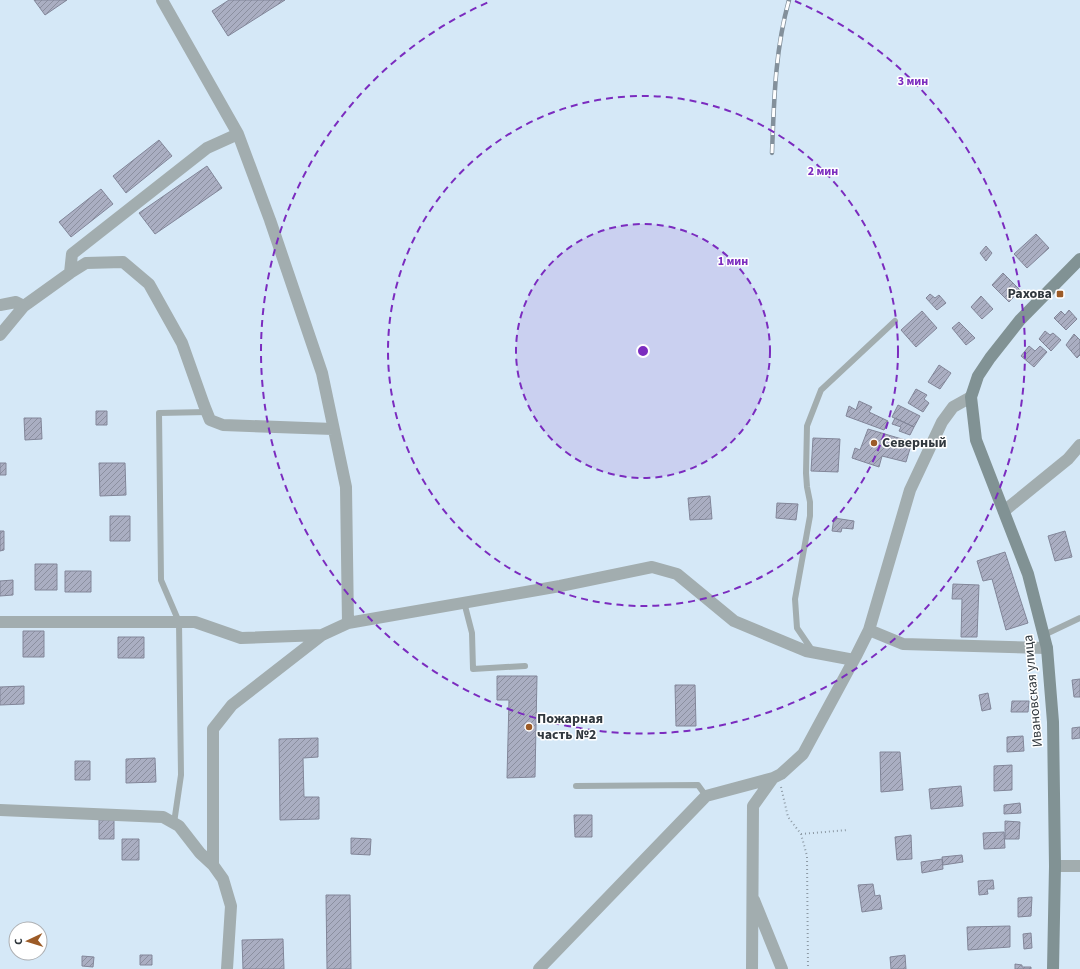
<svg xmlns="http://www.w3.org/2000/svg" width="1080" height="969" viewBox="0 0 1080 969" font-family="'Source Sans 3',sans-serif">
<style>
.building{fill:url(#building-hatch);stroke:#828699}
.lines{fill:none;stroke-linecap:round;stroke-linejoin:round}
.path{stroke:#8d9aa5;stroke-width:2;stroke-dasharray:1 3;stroke-linecap:butt}
.lane{stroke:#a2adaf;stroke-width:6}
.street{stroke:#a2adaf;stroke-width:12}
.secondary{stroke:#819294;stroke-width:12}
.rail-casing{stroke:#83909b;stroke-width:4.5}
.rail{stroke:#fff;stroke-width:3;stroke-dasharray:9;stroke-linecap:butt}
.ring{fill:none;stroke:#7b2cbf;stroke-width:2;stroke-dasharray:7 5}
.poi-dot{fill:#9c5b27;stroke:#fff;stroke-width:1.5}
.labels{text-anchor:middle;dominant-baseline:central;stroke-width:3;stroke-linejoin:round;paint-order:stroke}
.poi-label{font-size:14px;font-weight:bold;fill:#31383e;stroke:#fff;text-anchor:start}
.street-label{font-size:14px;fill:#31383e;stroke:#fff}
.centre{fill:#7b2cbf;stroke:#fff;stroke-width:2}
.ring-label{font-size:12px;text-anchor:middle;font-weight:bold;fill:#7b2cbf;stroke:#fff;stroke-width:3;stroke-linejoin:round;paint-order:stroke}
</style>
<defs>
<pattern id="building-hatch" width="6" height="6" patternUnits="userSpaceOnUse"><rect width="6" height="6" fill="#aaaec2"/><path d="M-1 1l2-2M0 6l6-6M5 7l2-2" fill="none" stroke="#8b8f9f"/></pattern>
</defs>
<rect width="100%" height="100%" fill="#d5e8f7"/>
<path class="building" d="M34 0H67L45 15Z
M229 0H285L228 36 212 11Z
M159 140 172 156 126 193 113 176Z
M207 166 222 188 155 234 139 213Z
M101 189 113 204 71 237 59 222Z
M1036 234 1049 248 1027 268 1014 254Z
M986 246 992 253 986 261 980 253Z
M1003 273 1020 290 1009 302 992 285Z
M930 294 935 298 939 295 946 303 937 310 926 298Z
M981 296 993 309 982 319 971 307Z
M1069 310 1077 319 1066 330 1054 318 1061 311 1065 315Z
M922 311 937 328 916 347 901 330Z
M959 322 975 338 966 345 952 328Z
M1045 331 1050 335 1053 333 1061 340 1051 351 1039 339Z
M1074 334 1080 340V355L1077 358 1066 345Z
M1029 346 1035 351 1040 346 1047 352 1034 367 1021 356Z
M939 365 951 373 940 389 928 382Z
M916 389 927 395 924 399 929 403 923 412 908 403Z
M859 401 872 407 869 412 888 421 884 430 846 416 849 406 856 410Z
M898 405 920 416 914 427 892 417Z
M96 411H107V425H96Z
M24 418H41L42 439 25 440Z
M895 418 914 427 910 435 899 431 901 427 892 424Z
M868 429 912 442 906 462 882 456 879 467 852 458 855 448 860 450Z
M813 438 840 439 838 472 811 471Z
M0 463H6V475H0Z
M99 463H125L126 495 100 496Z
M710 496 712 519 690 520 688 498Z
M777 503 798 504 796 520 776 518Z
M110 516H130V541H110Z
M834 518 854 521 853 529 842 528 841 532 832 531Z
M0 531H4V550L0 551Z
M1065 531 1072 557 1055 561 1048 536Z
M1005 552 1028 623 1006 630 992 579 983 581 977 561Z
M35 564H57V590H35Z
M65 571H91V592H65Z
M13 580V595L0 596V581Z
M953 584 979 585 977 637H961L962 599H952Z
M23 631H44V657H23Z
M118 637H144V658H118Z
M497 676H537L535 777 507 778 509 700H497Z
M1080 679V697H1074L1072 680Z
M675 685H695L696 726H676Z
M24 686V704L0 705V687Z
M988 693 991 709 982 711 979 695Z
M1012 701H1029L1028 712H1011Z
M1080 727V738L1072 739V728Z
M1023 736 1024 751 1007 752V737Z
M318 738V757L303 758 304 797H319V819L280 820 279 739Z
M880 752H900L903 790 881 792Z
M155 758 156 782 126 783V759Z
M75 761H90V780H75Z
M1012 765V790L994 791V766Z
M961 786 963 806 931 809 929 789Z
M1020 803 1021 813 1004 814V805Z
M574 815H592V837H575Z
M99 820H114V839H99Z
M1005 821 1020 822 1019 839H1005Z
M1004 832 1005 848 984 849 983 833Z
M911 835 912 859 897 860 895 837Z
M351 838 371 839 370 855 351 854Z
M122 839H139V860H122Z
M962 855 963 862 943 865 942 857Z
M942 859 943 869 922 873 921 862Z
M993 880 994 889H987L988 894 979 895 978 881Z
M873 884 875 896 880 895 882 909 862 912 858 885Z
M326 895H350L351 969H327Z
M1032 897 1031 916 1018 917V898Z
M1010 926V947L968 950 967 927Z
M1031 933 1032 948 1024 949 1023 934Z
M283 939 284 969H243L242 940Z
M140 955H152V965H140Z
M905 955 906 969H891L890 957Z
M82 956 94 957 93 967 82 966Z
M1015 964 1022 965V967H1031V969H1015Z"/>
<g class="lines">
<path class="path" d="M781 787 788 817 801 834 807 856 808 969
M801 834 848 830"/>
<path class="lane" d="M464 602 472 633 473 669 525 666
M1044 635 1080 618
M812 650 797 628 795 599 810 516V502L807 487 806 473 807 426 821 390 895 321
M576 786 698 785 706 796
M174 823 181 775 179 622 161 580 159 413 207 412"/>
<path class="street" d="M162 0 238 134 270 220 322 373 346 487 348 623
M70 273 72 254 207 148 238 134
M0 305 16 302 24 306 70 273 86 263 123 262 149 284 182 343 204 405 210 420 223 425 333 429
M0 335 24 306
M1004 511 1068 459 1080 445
M0 622H195L241 638 322 635
M869 630 903 644 1047 648
M0 810 163 817 179 826 200 853 213 865
M1055 866H1080
M754 900 782 969
M227 969 231 906 223 879 213 865V729L232 705 322 635 348 623 560 586 652 567 677 574 734 621 806 651 854 660
M539 969 706 796 773 778 781 774 803 754 856 656 869 630 910 490 942 422 953 407 971 397
M752 969 753 806 773 778"/>
<path class="secondary" d="M1053 969 1055 866 1053 722 1047 648 1028 574 976 440 971 397 978 376 990 358 1020 320 1080 259"/>
<g class="rail-casing">
<path id="rail" d="M772 153C774 101 775 50 789 0"/>
</g>
<use href="#rail" class="rail"/>
</g>
<circle cx="643" cy="351" r="127" fill="#7b2cbf" fill-opacity=".12"/>
<g class="ring">
<circle cx="643" cy="351" r="127"/>
<circle cx="643" cy="351" r="255"/>
<path d="M795 1A382 382 0 1 1 491 1"/>
</g>
<g class="poi-dot">
<rect x="1056" y="290" width="8" height="8" rx="2"/>
<circle cx="874" cy="443" r="4"/>
<circle cx="529" cy="727" r="4"/>
</g>
<g class="labels">
<g class="poi-label">
<text x="1052" y="294" text-anchor="end">Рахова</text>
<text x="882" y="443">Северный</text>
<text x="537" y="719">Пожарная<tspan x="537" dy="16">часть №2</tspan></text>
</g>
<g class="street-label">
<text transform="translate(1033 691) rotate(-95)">Ивановская улица</text>
</g>
</g>
<circle cx="643" cy="351" r="6" class="centre"/>
<g class="ring-label">
<text x="913" y="85">3 мин</text>
<text x="823" y="175">2 мин</text>
<text x="733" y="265">1 мин</text>
</g>
<g transform="translate(28 941) rotate(266)"><circle r="19" fill="#ffffff" stroke="#adafb2"/>
<path d="M0-3L7 15L0 10L-7 15Z" fill="#9c5b27"/>
<text y="-6" font-size="11" font-weight="bold" text-anchor="middle" fill="#31383e">С</text>
</g>
</svg>
